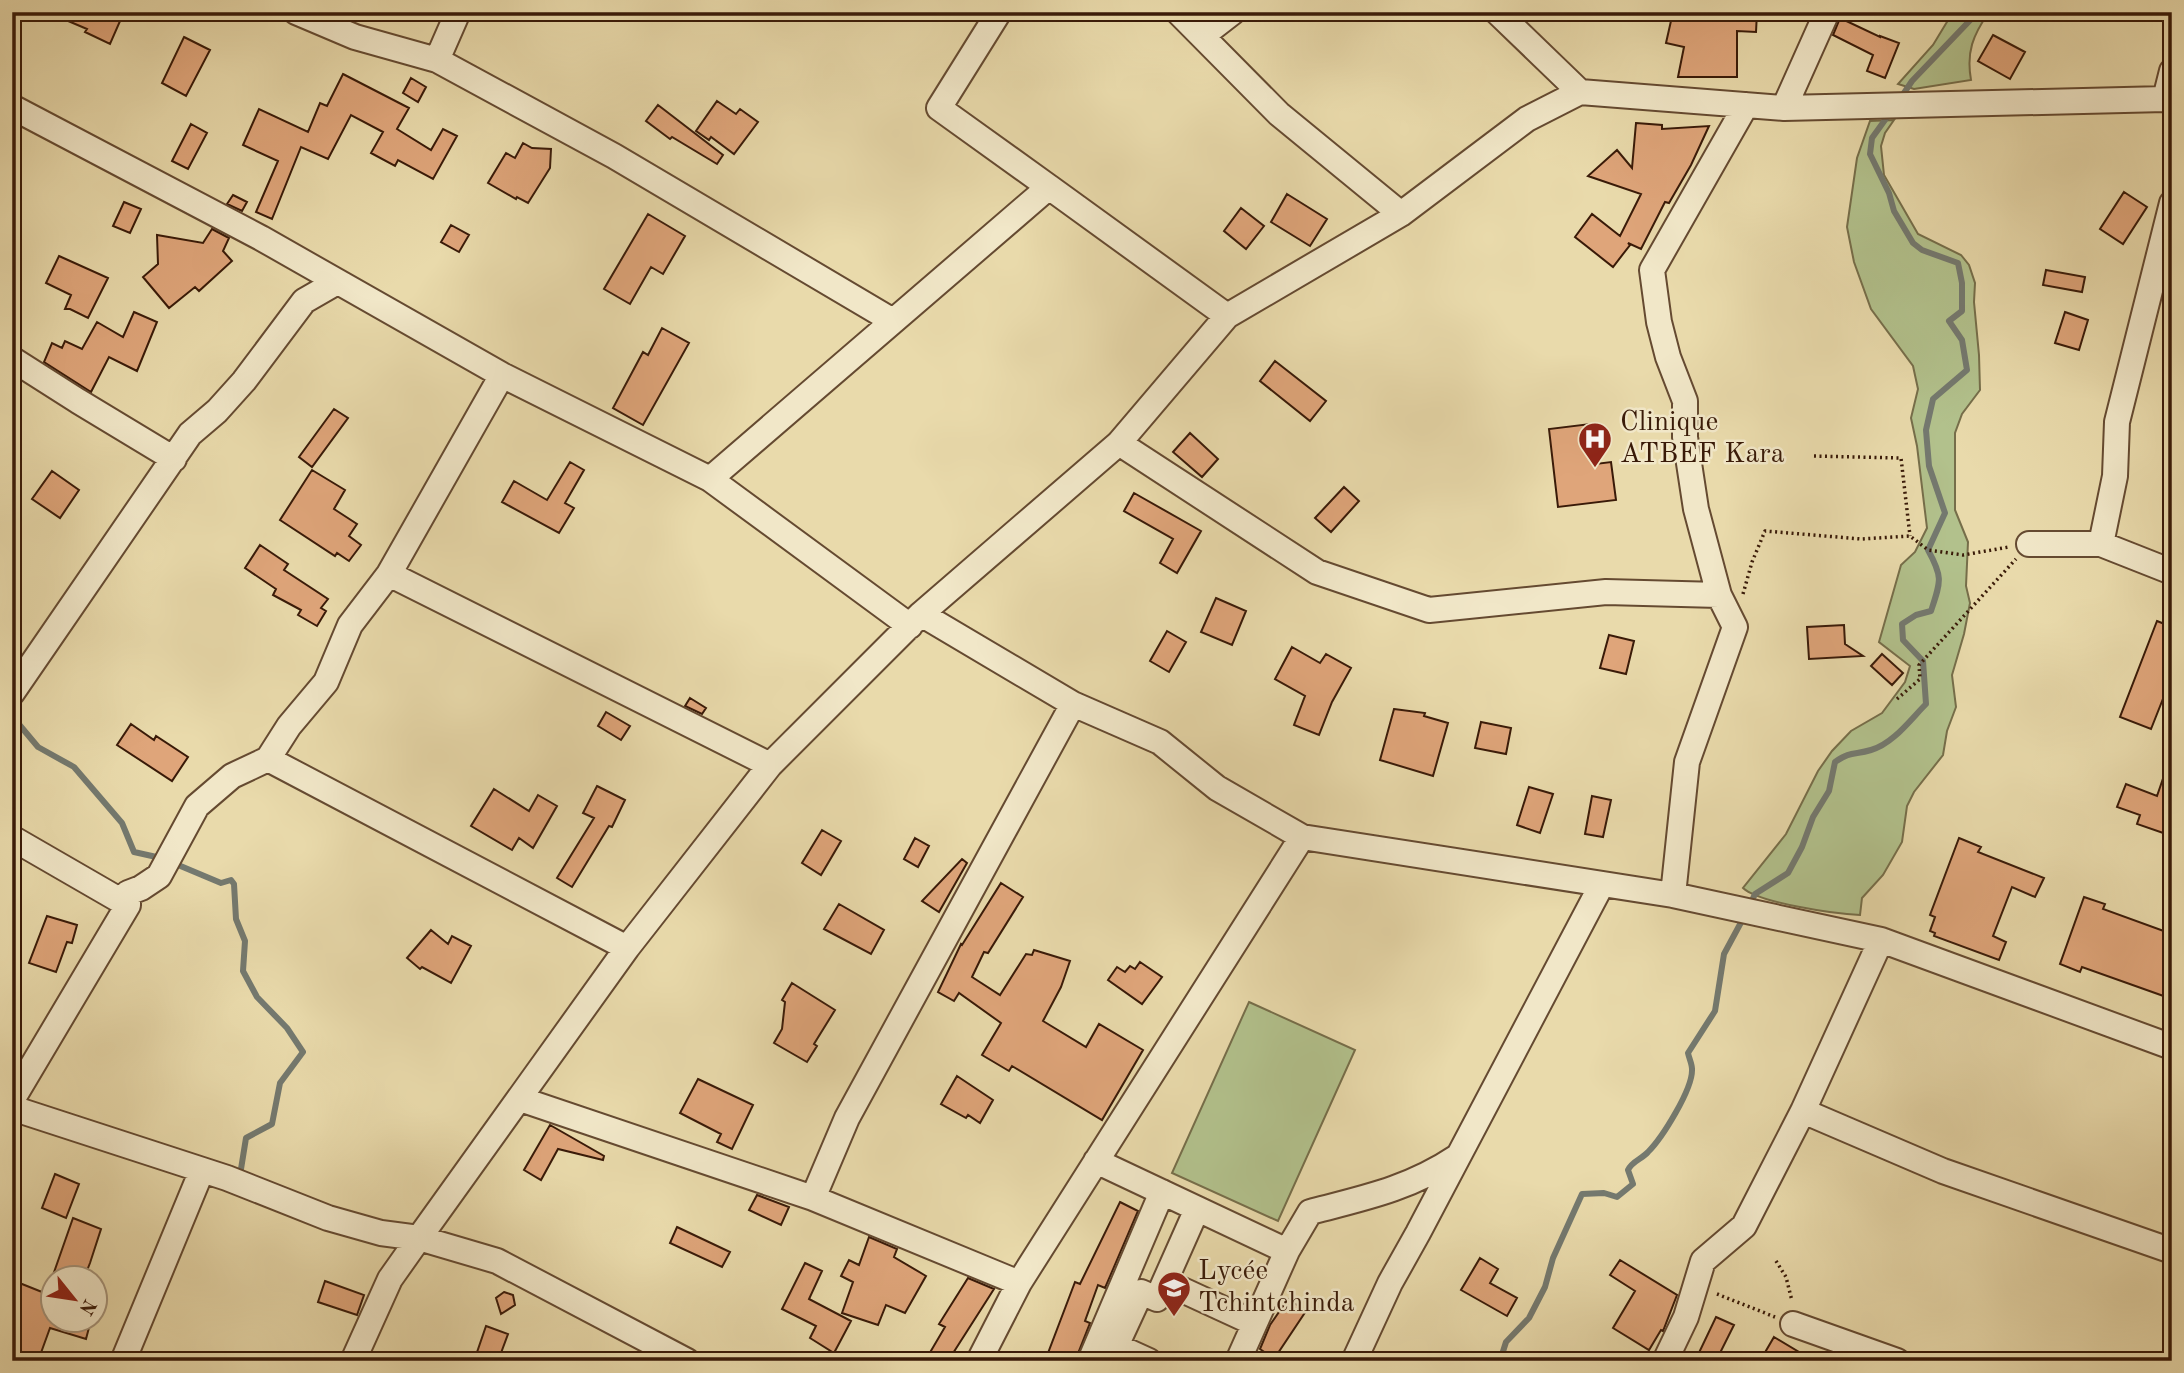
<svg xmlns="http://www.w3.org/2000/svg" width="2184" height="1373" viewBox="0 0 2184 1373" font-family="'Old Standard TT',serif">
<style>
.green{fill:#b2c18c;stroke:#766e4a;stroke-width:2}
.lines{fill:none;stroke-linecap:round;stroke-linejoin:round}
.stream{stroke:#74796f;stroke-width:6}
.building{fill:#dfa57a;stroke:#391a08;stroke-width:2}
.minor-casing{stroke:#654a31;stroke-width:28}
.path{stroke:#391a08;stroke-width:3.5;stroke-dasharray:2 3.5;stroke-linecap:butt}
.minor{stroke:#f1e7c8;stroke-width:24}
.labels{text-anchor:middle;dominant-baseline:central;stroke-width:5;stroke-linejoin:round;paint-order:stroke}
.poi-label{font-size:28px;fill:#391a08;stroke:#f1e7c8;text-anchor:start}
</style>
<rect width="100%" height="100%" fill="#e9daab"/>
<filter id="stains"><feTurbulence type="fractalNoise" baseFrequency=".00286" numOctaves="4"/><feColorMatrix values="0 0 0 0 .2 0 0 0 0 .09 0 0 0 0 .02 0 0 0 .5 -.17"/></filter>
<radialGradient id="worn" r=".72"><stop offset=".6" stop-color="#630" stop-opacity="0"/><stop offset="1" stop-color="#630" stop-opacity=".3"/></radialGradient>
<path class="green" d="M1953 12H1989C1973 35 1966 52 1971 80L1914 89 1898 84 1933 45Z
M1894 120 1885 133 1881 146 1884 175 1918 234 1961 255 1969 265 1975 283 1974 302 1979 355 1980 390 1962 414 1955 433V510L1968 542 1966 586 1970 603 1964 634 1952 675 1956 707 1947 731 1943 755 1914 792 1907 806 1902 842 1883 875 1862 898 1860 915C1836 914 1759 903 1743 888L1786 834 1818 771 1832 751 1851 731 1882 713 1905 682 1910 666 1879 642 1901 565 1915 552 1927 528 1917 446 1911 418 1918 389 1913 366 1871 309 1854 262 1847 227 1857 158 1870 121Z
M1249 1002 1355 1050 1278 1221 1172 1173Z"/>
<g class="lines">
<path class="stream" d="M1900 99 1912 81 1978 12
M12 716 38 747 74 767 122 823 134 852 161 858
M171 862 221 883 231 880 234 884 236 919 245 941 243 971 257 997 287 1028 303 1052 280 1083 272 1124 246 1138 241 1169
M1750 905 1755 894 1788 873 1802 847 1813 817 1829 791 1835 762C1851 751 1854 755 1871 750 1893 744 1911 719 1926 704L1923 661 1903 640 1902 624 1916 615 1931 611C1941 581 1943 577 1928 550L1945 513 1929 466 1926 430 1933 399 1967 370 1962 340 1949 321 1962 311V283L1958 263 1922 250 1913 243 1894 211 1889 193 1870 154 1872 138 1890 113
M1500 1361 1506 1342 1529 1318 1545 1287 1553 1258 1582 1194 1604 1193 1617 1197 1633 1184 1628 1170C1632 1161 1642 1159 1648 1152 1662 1138 1693 1089 1692 1069 1692 1064 1689 1058 1688 1053L1715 1011 1724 954 1745 915"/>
</g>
<path class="building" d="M47 12H124L110 44 85 32 87 29Z
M1673 12H1757L1756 32 1737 31V77H1678L1684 47 1666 43Z
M1840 18 1880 37V36L1899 43 1885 78 1867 71 1873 55 1833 35Z
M1993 35 2025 52 2010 79 1978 61Z
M184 37 210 50 186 96 162 83Z
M343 74 409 108 397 129 431 150 443 129 457 136 433 179 398 160 395 166 371 153 383 132 351 115 328 159 301 147 272 219 256 212 278 161 243 145 259 109 308 132 320 103 327 106Z
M411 78 426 87 418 102 403 93Z
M717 101 736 114 740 109 758 122 734 154 711 137 709 140 696 131Z
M658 105 723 155 717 164 672 137 670 139 646 121Z
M1636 123 1662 125V129L1709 126 1691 165 1669 203 1665 202 1641 249 1628 243 1630 245 1613 267 1575 237 1592 214 1620 236 1641 194 1588 176 1617 150 1632 168Z
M191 124 207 133 188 169 172 161Z
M523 143 532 148 551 149 550 168 528 203 517 197 516 199 488 183 506 153 515 158Z
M2124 192 2147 207 2123 244 2100 229Z
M1287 194 1327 219 1310 246 1271 222Z
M233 195 247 202 242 211 227 204Z
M124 202 141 209 130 233 113 226Z
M1241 208 1264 226 1246 249 1224 231Z
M648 214 685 236 663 274 651 267 630 304 604 289Z
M451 225 469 235 459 252 441 242Z
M212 229 229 238 223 251 232 261 199 291 195 287 169 308 143 277 158 264 157 235 203 243Z
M59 256 108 278 88 318 70 309H65L71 295 46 283Z
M2046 270 2085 277 2082 292 2043 285Z
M134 312 157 322 137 371 109 357 91 392 44 362 52 343 62 348 65 341 82 349 97 322 123 337Z
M2065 312 2088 320 2079 350 2055 343Z
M662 328 689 343 643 425 613 408 643 352 648 355Z
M1275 361 1326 401 1310 421 1260 381Z
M334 409 348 418 312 467 299 457Z
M1590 424 1596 464 1611 462 1616 500 1558 507 1549 429Z
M1190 433 1218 459 1202 477 1173 452Z
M570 462 584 470 565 503 574 508 559 533 502 502 514 481 547 500Z
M312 470 345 490 334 509 357 524 349 536 361 545 349 561 337 553 335 556 280 520Z
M52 471 79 490 60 518 32 499Z
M1344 487 1359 501 1331 532 1315 518Z
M1134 493 1201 531 1177 573 1160 563 1173 539 1124 511Z
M260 545 288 564 284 570 328 599 321 608 326 611 317 626 298 615 301 610 273 595 276 589 245 568Z
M1216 598 1246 611 1232 645 1201 632Z
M2157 621 2172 627V676L2151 729 2120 717Z
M1844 625 1845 644 1863 656 1809 659 1807 627Z
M1167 631 1186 642 1169 672 1150 661Z
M1609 635 1634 641 1626 674 1600 668Z
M1292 647 1320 663 1326 654 1351 668 1332 702 1319 735 1294 725 1305 696 1275 679Z
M1882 654 1903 673 1892 685 1871 666Z
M690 698 706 708 702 714 685 706Z
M1394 709 1425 713 1424 716 1448 723 1433 776 1380 760Z
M606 712 630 726 621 740 598 726Z
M1481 722 1511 728 1506 754 1475 748Z
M131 724 154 740 156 736 188 757 172 781 117 745Z
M2169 761H2172V836L2137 824 2140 815 2117 807 2126 784 2157 796Z
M597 786 625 800 612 827 609 826 572 887 557 878 594 818 583 813Z
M1529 787 1553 794 1540 833 1517 825Z
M494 789 529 811 538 795 557 806 533 848 519 838 512 850 471 826Z
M1592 796 1611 800 1603 837 1585 834Z
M822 830 841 841 821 875 802 863Z
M915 838 929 846 918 867 904 859Z
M1959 838 1981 847 1978 852 2044 878 2035 897 2012 887 1993 936 2006 942 1999 960 1934 936 1935 933 1930 931 1935 917 1930 915Z
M962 859 967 863 939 912 922 901Z
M1001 883 1023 897 988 953 984 952 972 977 1000 995 1026 954 1032 955 1034 950 1070 961 1061 987 1043 1021 1086 1047 1099 1024 1143 1050 1102 1120 1012 1066 1009 1071 982 1055 1001 1023 959 993 954 1001 938 992 961 944 962 945Z
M2084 897 2105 904 2103 909 2172 934V999L2082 967 2080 972 2060 964Z
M839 904 884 930 871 954 824 929Z
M47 916 77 925 72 943 67 942 56 972 29 963Z
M431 930 448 944 452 936 471 946 451 983 422 967 420 969 407 958Z
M1140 962 1162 977 1142 1004 1108 980 1117 967 1125 972 1130 966 1135 969Z
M792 983 835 1010 814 1044 817 1046 807 1062 774 1043 782 1029 785 1002 782 1000Z
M957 1076 993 1100 980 1123 968 1115 966 1118 941 1104Z
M698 1079 753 1105 732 1149 717 1142 721 1134 680 1113Z
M550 1125 604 1156 603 1160 558 1149 541 1180 524 1170Z
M55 1174 79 1184 66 1218 42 1208Z
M757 1195 789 1207 781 1225 749 1210Z
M1120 1202 1138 1211 1105 1288 1098 1285 1085 1321 1090 1323 1075 1361H1045L1075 1282 1080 1284Z
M73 1218 101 1229 90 1263 84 1278H52Z
M677 1227 730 1252 722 1267 670 1243Z
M869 1237 897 1249 894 1257 926 1276 905 1313 886 1305 878 1325 842 1313 853 1282 841 1276 849 1260 859 1265Z
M1480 1258 1498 1269 1490 1283 1517 1298 1507 1316 1461 1290Z
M1620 1260 1677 1295 1663 1331 1661 1330 1649 1350 1613 1328 1635 1291 1610 1275Z
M805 1263 822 1271 809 1299 851 1321 834 1353 810 1338 816 1326 782 1309Z
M968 1278 994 1289 948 1361H925L945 1327 939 1324Z
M325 1281 364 1295 357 1315 318 1302Z
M17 1282 52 1296V1320H91L86 1339 50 1328 38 1361H12V1294Z
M504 1292 513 1295 515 1305 501 1314 496 1298Z
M1288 1299 1306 1311 1274 1359 1260 1349 1270 1325Z
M1716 1317 1734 1325 1716 1361H1695Z
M486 1326 508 1334 498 1361H474Z
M1774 1337 1814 1361H1760Z"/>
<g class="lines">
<g class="minor-casing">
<path id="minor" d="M296 12 355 37 437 60 614 156 893 321
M999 12 939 108 1049 187
M1178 12 1279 114 1401 214
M1497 12 1580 92
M1202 36 1233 12
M437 60 458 12
M2165 99 2172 71
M12 107 261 238 502 375 710 479 910 626
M1784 108 1827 12
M12 359 78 401 174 459
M1119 443 1317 572 1429 610 1606 592 1719 595 1735 627 1687 762 1673 895
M710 479 1049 187 1227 316
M2029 544H2101L2172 572
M2101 544 2115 476 2117 422 2172 203
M389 574 770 765
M1719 595 1696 509 1685 437V401L1668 357 1659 322 1652 270 1746 105
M921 614 1073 704 1160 742 1217 788 1302 837
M12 693 190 434 217 411 244 381 304 301 337 282
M268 759 627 948
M12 838 128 905 12 1100
M128 905V893L141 888 159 876 197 806 232 776 268 759 289 726 326 682 350 625 389 574 502 375
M520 1099 813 1198 1019 1283
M12 1108 227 1178 328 1218 381 1233 419 1238 627 948 770 765 921 614 1119 443 1227 316 1401 214 1527 119 1580 92 1784 108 2165 99 2172 101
M1803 1111 1943 1171 2172 1251
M1096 1161 1287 1251
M813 1198 847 1118 1073 704
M1165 1282 1254 1323
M1793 1324 1897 1361
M123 1361 202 1170
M353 1361 390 1279 419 1238 497 1261 687 1361
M979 1361 1019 1283 1302 837 1673 895 1881 940 2172 1047
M1090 1361 1162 1192
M1149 1361 1116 1346 1141 1292 1157 1299 1197 1209
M1238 1361 1287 1251 1310 1212C1364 1198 1409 1189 1457 1157
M1354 1361 1390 1283 1418 1233 1602 884
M1665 1361 1686 1317 1703 1261 1744 1226 1803 1111 1881 940"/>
</g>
<path class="path" d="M1814 456 1901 458 1910 536
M1743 594 1752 562 1765 531 1861 539 1910 536 1928 550 1963 555 2009 547
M1897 699 1920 679 1919 665 2016 559
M1776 1261 1786 1277 1792 1301
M1717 1294 1775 1317"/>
<use href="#minor" class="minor"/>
</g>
<defs>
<g id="hospital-pin" transform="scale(1.75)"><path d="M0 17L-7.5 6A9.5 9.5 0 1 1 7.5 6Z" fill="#8f2418" stroke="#f1e7c8"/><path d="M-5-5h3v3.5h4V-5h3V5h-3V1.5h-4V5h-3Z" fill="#fff"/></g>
<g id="school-pin" transform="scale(1.75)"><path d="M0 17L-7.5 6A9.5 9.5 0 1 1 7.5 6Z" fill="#8f2418" stroke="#f1e7c8"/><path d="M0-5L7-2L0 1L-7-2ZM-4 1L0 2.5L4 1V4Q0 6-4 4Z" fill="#fff"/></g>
</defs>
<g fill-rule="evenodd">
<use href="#hospital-pin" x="1595" y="439"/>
<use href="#school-pin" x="1174" y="1288"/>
</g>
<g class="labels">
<g class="poi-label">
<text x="1620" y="423">Clinique<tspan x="1620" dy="32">ATBEF Kara</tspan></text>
<text x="1198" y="1272">Lycée<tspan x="1198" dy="32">Tchintchinda</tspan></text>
</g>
</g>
<rect width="2184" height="1373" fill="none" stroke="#e9daab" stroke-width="42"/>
<rect x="14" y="14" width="2156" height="1345" fill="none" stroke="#391a08" stroke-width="3.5"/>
<rect x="21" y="21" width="2142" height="1331" fill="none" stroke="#391a08" stroke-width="2"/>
<g transform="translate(74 1299) rotate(120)"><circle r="33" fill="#f1e7c8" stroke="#a7957b" stroke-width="2"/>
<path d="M0-5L12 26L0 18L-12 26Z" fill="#8f2418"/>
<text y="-10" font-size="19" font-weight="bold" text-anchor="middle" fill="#391a08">N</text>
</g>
<rect width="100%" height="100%" filter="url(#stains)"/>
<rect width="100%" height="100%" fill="url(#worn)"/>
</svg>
